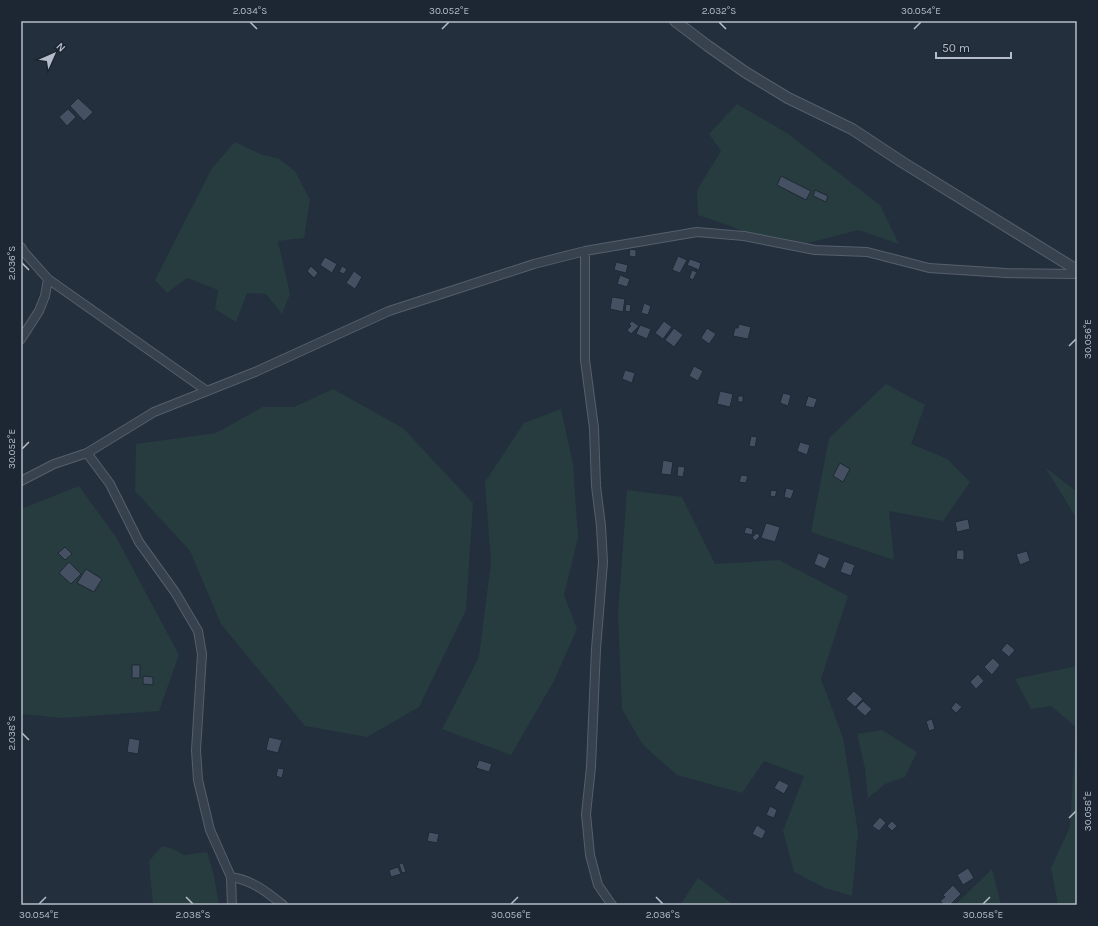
<svg xmlns="http://www.w3.org/2000/svg" width="1098" height="926" viewBox="0 0 1098 926" font-family="Karla,sans-serif">
<style>
.green{fill:#263c3f}
.building{fill:#455162;stroke:#1f2835}
.lines{fill:none;stroke-linecap:round;stroke-linejoin:round}
.minor-casing{stroke:#565f6c;stroke-width:10}
.tertiary-casing{stroke:#565f6c;stroke-width:12}
.minor{stroke:#38414e;stroke-width:8}
.tertiary{stroke:#38414e;stroke-width:10}
.ticks{fill:none;stroke:#b4bcc9;stroke-width:1.5}
.neatline{fill:none;stroke:#b4bcc9;stroke-width:1.5}
.ticks-label{font-size:10px;text-anchor:middle;fill:#b4bcc9}
</style>
<rect width="100%" height="100%" fill="#242f3e"/>
<path class="green" d="M737 104 787 133 880 205 899 244 858 230 804 244 751 234 725 224 698 215 697 190 721 151 709 134Z
M235 142 260 154 279 159 295 171 310 200 304 238 278 241 290 294 282 314 266 294 247 293 236 322 215 309 218 290 187 278 167 293 155 280 212 168Z
M886 384 925 405 911 444 947 459 970 482 943 521 889 511 894 560 811 532 829 438Z
M333 389 403 428 473 503 466 610 419 707 367 737 305 726 221 624 190 551 135 491 136 444 216 433 263 407H294Z
M561 409 573 464 578 538 564 595 577 629 554 681 511 755 442 729 479 657 491 563 485 482 524 423Z
M1045 467 1077 492V519Z
M79 486 116 537 179 655 159 711 62 718 21 714V509Z
M627 490 682 497 715 564 779 560 848 596 821 679 843 738 858 832 852 896 825 888 794 872 783 831 804 776 764 761 742 793 677 775 643 745 622 709 618 615Z
M1077 666V905H1058L1051 868 1070 827 1076 727 1051 706 1031 709 1015 679Z
M882 730 917 752 905 777 885 784 868 798 865 768 857 734Z
M162 846 173 849 184 855 207 852 214 875 219 905H153L149 861Z
M992 869 1001 905H955Z
M698 878 734 905H680Z"/>
<path class="building" d="M78 98 93 112 84 121 70 106Z
M68 109 76 117 67 126 59 117Z
M781 176 811 191 806 200 777 185Z
M815 190 828 196 826 202 813 196Z
M630 249 636 250V257L629 256Z
M678 256 687 260 680 273 672 270Z
M325 257 337 264 332 273 320 265Z
M690 259 701 263 699 270 687 265Z
M616 262 628 265 626 273 614 270Z
M311 266 318 273 314 278 307 271Z
M342 266 347 269 344 274 339 272Z
M692 270 697 272 693 280 689 278Z
M354 271 362 277 355 289 346 283Z
M620 275 630 279 627 287 617 284Z
M612 297 625 299 623 312 610 309Z
M644 303 651 306 648 315 641 313Z
M626 304 631 305 630 312 625 311Z
M632 321 639 326 631 334 627 330 631 326 629 324Z
M664 321 672 327 663 339 655 333Z
M739 324 751 327 748 339 733 336 735 328H738Z
M640 325 651 329 647 339 636 334Z
M674 328 683 335 674 347 665 340Z
M707 328 716 334 709 344 701 338Z
M694 366 703 371 698 381 689 376Z
M625 370 635 373 632 383 622 379Z
M720 391 733 394 730 407 717 404Z
M783 393 791 395 788 406 780 403Z
M738 396H743V402H738Z
M808 396 817 399 814 408 805 406Z
M751 436 757 437 755 447 749 446Z
M800 442 810 445 807 455 797 451Z
M663 460 673 462 671 475 661 474Z
M840 463 850 469 843 482 833 476Z
M678 466 685 467 683 477 677 476Z
M741 475 748 476 746 483 739 482Z
M786 488 794 490 791 499 784 497Z
M771 490 777 491 775 497 770 496Z
M968 519 970 529 957 532 955 522Z
M766 523 780 527 775 542 761 538Z
M746 527 753 529 752 535 744 533Z
M757 533 760 536 755 541 752 537Z
M65 547 72 554 65 560 58 553Z
M957 550H964V560L956 559Z
M1027 551 1030 561 1020 565 1016 554Z
M818 553 830 558 825 569 814 564Z
M844 561 855 565 851 576 840 572Z
M69 562 81 574 71 584 59 573Z
M86 569 102 579 94 592 77 583Z
M1007 643 1015 650 1009 657 1001 650Z
M993 658 1000 665 992 675 984 667Z
M132 665H140V678H132Z
M978 674 984 681 976 689 970 682Z
M143 676 153 677V685L143 684Z
M854 691 863 699 855 707 846 699Z
M863 701 872 709 865 716 856 708Z
M956 702 962 707 956 713 951 708Z
M932 719 935 729 929 731 926 721Z
M269 737 282 740 278 753 266 750Z
M129 738 140 740 138 754 127 752Z
M479 760 492 764 489 772 476 768Z
M278 768 284 769 282 778 276 776Z
M779 780 789 785 784 794 774 788Z
M770 806 777 810 774 818 766 815Z
M880 817 886 823 879 831 872 826Z
M892 821 897 826 892 831 887 826Z
M757 825 766 831 762 839 752 834Z
M429 832 439 834 437 843 427 841Z
M403 863 406 872 402 873 399 864Z
M398 867 401 874 391 877 389 870Z
M968 868 974 878 963 885 957 875Z
M953 885 961 894 950 905H944L940 901 945 897 943 895Z"/>
<g class="lines">
<g class="minor-casing">
<path id="minor" d="M21 247 24 252 48 279 207 391
M585 251V360L594 428 596 486 601 526 603 562 596 649 591 767 586 814 590 855 598 885 612 905
M21 339 39 311 45 296 48 279
M87 453 110 484 139 542 175 592 198 631 202 654 196 750 198 780 210 830 231 877 232 905
M21 481 54 464 87 453 154 412 255 372 389 311 534 264 585 251 697 232 744 236 815 250 867 252 929 268 1006 273 1077 274
M231 877C252 880 267 892 283 905"/>
</g>
<g class="tertiary-casing">
<path id="tertiary" d="M675 21 708 46 745 72 788 98 852 129 902 162 1077 270"/>
</g>
<use href="#minor" class="minor"/>
<use href="#tertiary" class="tertiary"/>
</g>
<path class="ticks" d="M250 22 257 29M719 22 726 29M442 29 449 22M914 29 921 22M22 263 29 270M1069 346 1076 339M22 449 29 442M22 733 29 740M1069 818 1076 811M186 897 193 904M656 897 663 904M39 904 46 897M511 904 518 897M983 904 990 897"/>
<rect width="1098" height="926" fill="none" stroke="#1d2633" stroke-width="44"/>
<g transform="translate(54 54) rotate(45)" stroke="#1d2633" stroke-width="3" paint-order="stroke">
<path d="M0-3L7 15L0 10L-7 15Z" fill="#b4bcc9"/>
<text y="-6" font-size="11" font-weight="bold" text-anchor="middle" fill="#b4bcc9">N</text>
</g>
<path d="M936 52v6h75v-6" fill="none" stroke="#b4bcc9" stroke-width="2"/>
<text x="942" y="52" font-size="12" fill="#b4bcc9" stroke="#1d2633" stroke-width="3" paint-order="stroke">50 m</text>
<rect x="22" y="22" width="1054" height="882" class="neatline"/>
<g class="ticks-label">
<text x="250" y="14">2.034°S</text>
<text x="449" y="14">30.052°E</text>
<text x="719" y="14">2.032°S</text>
<text x="921" y="14">30.054°E</text>
<text transform="translate(11 263) rotate(-90)" y="4">2.036°S</text>
<text transform="translate(1087 339) rotate(-90)" y="4">30.056°E</text>
<text transform="translate(11 449) rotate(-90)" y="4">30.052°E</text>
<text transform="translate(11 733) rotate(-90)" y="4">2.038°S</text>
<text transform="translate(1087 811) rotate(-90)" y="4">30.058°E</text>
<text x="39" y="918">30.054°E</text>
<text x="193" y="918">2.038°S</text>
<text x="511" y="918">30.056°E</text>
<text x="663" y="918">2.036°S</text>
<text x="983" y="918">30.058°E</text>
</g>
</svg>
